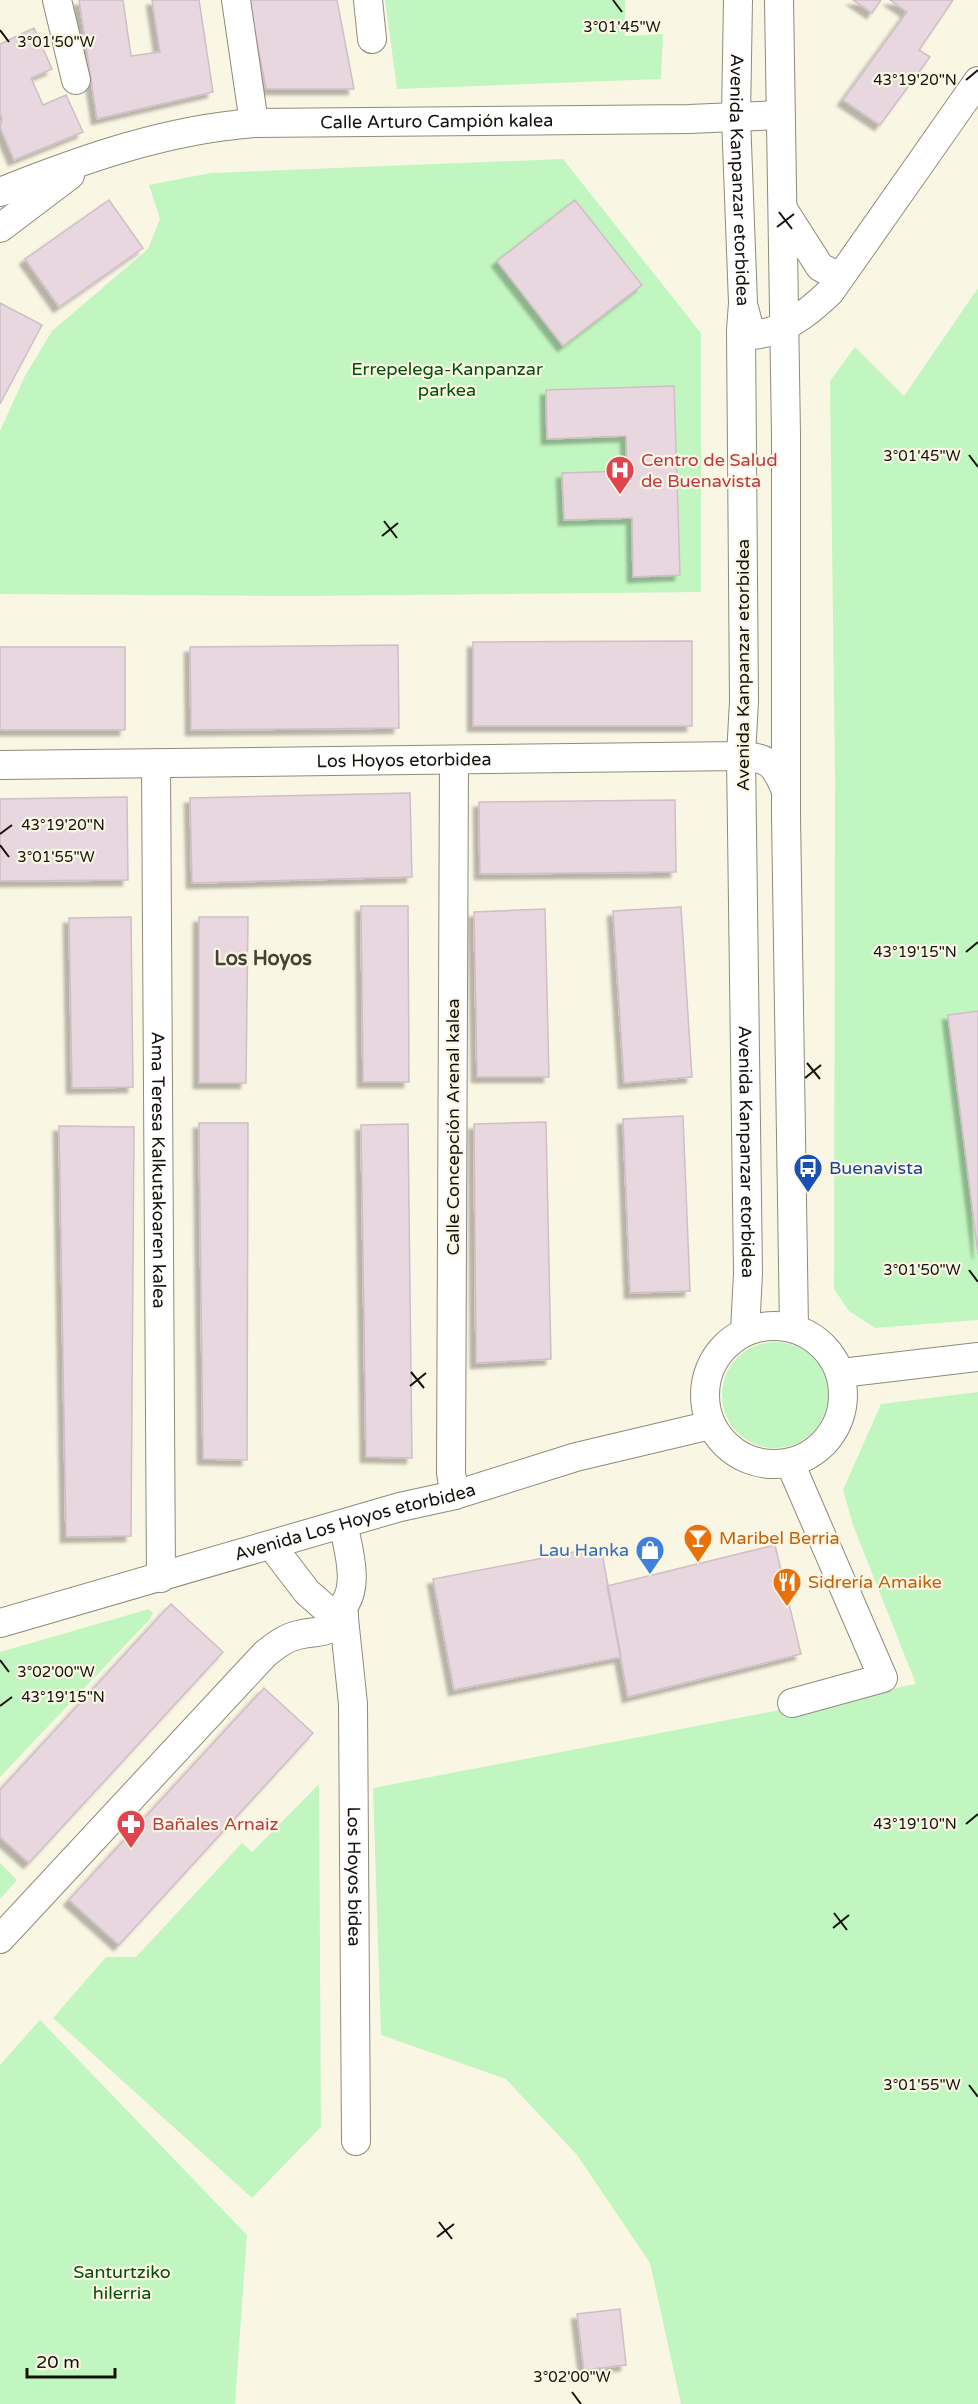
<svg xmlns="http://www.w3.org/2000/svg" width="978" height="2404" viewBox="0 0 978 2404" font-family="'Varela Round',sans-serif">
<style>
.green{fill:#c2f6c0}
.building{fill:#e9d7df;stroke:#d0bec6;stroke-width:1.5;filter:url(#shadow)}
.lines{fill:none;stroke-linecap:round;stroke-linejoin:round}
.street-casing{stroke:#8f8b7b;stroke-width:30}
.street{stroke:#fff;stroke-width:28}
.ticks{fill:none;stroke:#14120d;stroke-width:2}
.labels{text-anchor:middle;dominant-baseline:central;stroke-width:4.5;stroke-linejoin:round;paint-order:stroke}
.street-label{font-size:18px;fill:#14120d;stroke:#faf6e4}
.park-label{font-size:18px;fill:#00500a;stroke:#faf6e4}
.health-label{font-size:18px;fill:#be3a42;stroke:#faf6e4;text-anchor:start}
.transit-label{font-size:18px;fill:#164399;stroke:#faf6e4;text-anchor:start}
.food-label{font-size:18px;fill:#c56008;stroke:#faf6e4;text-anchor:start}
.shop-label{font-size:18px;fill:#366cbe;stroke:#faf6e4;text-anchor:end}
.neighbourhood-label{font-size:20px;font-weight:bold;fill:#454133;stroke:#faf6e4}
.ticks-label{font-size:15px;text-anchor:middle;fill:#14120d;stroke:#faf6e4;stroke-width:4.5;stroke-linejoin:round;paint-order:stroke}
</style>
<defs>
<filter id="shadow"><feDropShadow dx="-5.5" dy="5.5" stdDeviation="1.5" flood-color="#0004"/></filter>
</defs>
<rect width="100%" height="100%" fill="#faf6e4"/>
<path class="green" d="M385 0H625V36L663 34 661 79 397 89Z
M563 159 701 333V592L299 596 0 594V431L25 376 52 331 148 249 160 219 149 185 211 173Z
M978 288V1320L875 1328 849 1311 834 1289 835 777 830 381 855 347 904 396Z
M722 1395a53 53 0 1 1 106 0a53 53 0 1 1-106 0Z
M978 1392V2404H681L650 2263 577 2155 506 2079 381 2035 373 1788 916 1684 853 1525 843 1490 881 1404Z
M149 1609 153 1613 150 1619 0 1777V1652Z
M319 1784 321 2127 252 2198 53 2018 106 1957H136L242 1843 252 1852Z
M0 1863 17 1880 0 1899Z
M40 2020 247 2235 235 2404H0V2065Z"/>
<path class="building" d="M79 0H123L131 56 160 52 152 0H199L213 92 97 119Z
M249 0H337L354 89H266Z
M853 0H881L872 13Z
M890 0H953L919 50 930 57 880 125 843 100 907 12Z
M34 28 52 69 31 78 43 105 66 95 83 132 14 160 0 127 2 119 0 113V44Z
M109 200 143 248 59 307 25 259Z
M575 200 642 285 563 346 497 261Z
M0 303 42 325 0 404Z
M674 386 680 575 633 577 632 518 564 520 562 473 627 471 626 436 547 439 546 390Z
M692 641V726H473V642Z
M398 645 399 728 191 730 190 647Z
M0 647H125V730H0Z
M410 793 412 877 192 883 190 798Z
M127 797 128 880 0 881V799Z
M675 800 676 872 480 874 479 802Z
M361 906H408L409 1082H363Z
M681 907 692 1077 624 1083 613 911Z
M545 909 549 1077H477L474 912Z
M131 917 133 1087 72 1088 69 918Z
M199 917H248L246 1083H199Z
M978 1011V1254L948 1015Z
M683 1116 690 1291 630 1293 623 1119Z
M546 1122 551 1359 476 1363 474 1124Z
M199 1123H248L247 1460 203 1459Z
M408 1124 412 1458 366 1457 361 1125Z
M59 1126 134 1127 131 1536 66 1537Z
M775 1545 801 1654 628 1697 607 1586Z
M601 1547 621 1657 454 1690 433 1579Z
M171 1604 223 1652 29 1863 0 1837V1790Z
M264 1688 313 1733 119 1945 69 1900Z
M620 2309 626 2365 584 2370 577 2314Z"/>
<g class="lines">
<g class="street-casing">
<g id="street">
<path d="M57 0 76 80"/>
<path d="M236 0 254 123"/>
<path d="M368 0 372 39"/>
<path id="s1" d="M738 0 736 117 743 303 741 330 744 701 741 756 748 1273 745 1331"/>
<path d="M779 0 786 435V816L794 1328"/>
<path id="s2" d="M0 192C83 159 165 130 254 123L689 119 780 115"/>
<path d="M783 209 820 267 840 277"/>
<path d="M0 228 70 175"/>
<path d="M744 308 751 335C783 333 807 314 830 292L978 81"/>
<path d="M454 760 451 1473 455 1495"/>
<path id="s3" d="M156 764 161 1578"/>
<path id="s4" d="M0 765 741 756C770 758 775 764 786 791"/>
<circle cx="774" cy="1395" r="69"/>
<path d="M841 1375 850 1372 978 1357"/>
<path d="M790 1463 883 1678 792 1703"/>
<path d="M271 1545 307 1592 332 1614C364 1600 349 1551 343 1524"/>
<path id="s5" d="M343 1609 353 1704 356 2141"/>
<path id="s6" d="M0 1623 400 1507 455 1495 576 1457 711 1425"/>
<path d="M0 1939 265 1654C275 1646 285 1638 298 1635 322 1629 326 1637 344 1615"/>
</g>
</g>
<use href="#street" class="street"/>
</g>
<path class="ticks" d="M613 0 622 12M0 30 9 42M966 80 978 70M779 212 792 229M777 227 794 214M969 455 978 467M384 521 397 538M382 536 398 523M0 834 12 825M0 845 9 857M966 952 978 942M807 1063 820 1079M805 1078 821 1065M969 1270 978 1282M411 1372 424 1388M410 1386 426 1373M0 1660 9 1672M0 1706 12 1697M966 1824 978 1814M834 1913 847 1930M833 1928 849 1915M969 2085 978 2097M439 2222 452 2239M437 2237 454 2224M572 2392 581 2404"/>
<defs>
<g id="hospital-pin" transform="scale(1.5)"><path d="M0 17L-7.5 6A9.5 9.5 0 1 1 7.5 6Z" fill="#e0444e" stroke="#faf6e4"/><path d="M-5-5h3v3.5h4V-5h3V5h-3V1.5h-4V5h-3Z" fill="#fff"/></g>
<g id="bus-pin" transform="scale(1.5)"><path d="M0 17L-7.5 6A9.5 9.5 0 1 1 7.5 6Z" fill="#1a4fb4" stroke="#faf6e4"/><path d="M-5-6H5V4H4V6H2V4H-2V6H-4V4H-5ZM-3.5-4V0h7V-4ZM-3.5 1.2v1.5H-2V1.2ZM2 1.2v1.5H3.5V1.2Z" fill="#fff"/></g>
<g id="bar-pin" transform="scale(1.5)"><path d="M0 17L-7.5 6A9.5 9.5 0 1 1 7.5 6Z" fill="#e8710a" stroke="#faf6e4"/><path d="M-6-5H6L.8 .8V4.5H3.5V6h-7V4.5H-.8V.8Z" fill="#fff"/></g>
<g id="shop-pin" transform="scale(1.5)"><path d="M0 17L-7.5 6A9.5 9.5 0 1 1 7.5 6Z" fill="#3f7fe0" stroke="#faf6e4"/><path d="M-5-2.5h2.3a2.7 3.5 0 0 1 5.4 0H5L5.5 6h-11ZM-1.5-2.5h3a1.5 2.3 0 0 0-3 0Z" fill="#fff"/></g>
<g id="restaurant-pin" transform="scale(1.5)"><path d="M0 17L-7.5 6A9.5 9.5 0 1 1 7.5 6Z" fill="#e8710a" stroke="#faf6e4"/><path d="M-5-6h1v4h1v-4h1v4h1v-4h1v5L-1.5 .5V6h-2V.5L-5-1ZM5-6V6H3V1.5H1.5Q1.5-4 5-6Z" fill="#fff"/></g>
<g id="pharmacy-pin" transform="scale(1.5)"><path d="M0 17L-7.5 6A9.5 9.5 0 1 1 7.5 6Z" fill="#e0444e" stroke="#faf6e4"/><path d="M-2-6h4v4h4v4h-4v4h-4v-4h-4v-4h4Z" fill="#fff"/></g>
</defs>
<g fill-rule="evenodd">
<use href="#hospital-pin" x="620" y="470"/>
<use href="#bus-pin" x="808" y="1168"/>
<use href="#bar-pin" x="698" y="1538"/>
<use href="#shop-pin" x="650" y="1550"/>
<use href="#restaurant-pin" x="787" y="1582"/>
<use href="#pharmacy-pin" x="131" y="1824"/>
</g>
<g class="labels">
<g class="street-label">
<text stroke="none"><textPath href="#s2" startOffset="447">Calle Arturo Campión kalea</textPath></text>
<text stroke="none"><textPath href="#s1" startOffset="180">Avenida Kanpanzar etorbidea</textPath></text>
<text transform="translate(743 665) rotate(-90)">Avenida Kanpanzar etorbidea</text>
<text stroke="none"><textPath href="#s4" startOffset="404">Los Hoyos etorbidea</textPath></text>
<text transform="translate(453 1127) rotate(-90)">Calle Concepción Arenal kalea</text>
<text stroke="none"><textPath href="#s1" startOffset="1152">Avenida Kanpanzar etorbidea</textPath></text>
<text stroke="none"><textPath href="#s3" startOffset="406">Ama Teresa Kalkutakoaren kalea</textPath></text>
<text stroke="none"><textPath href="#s6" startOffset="369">Avenida Los Hoyos etorbidea</textPath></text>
<text stroke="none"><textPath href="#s5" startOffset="268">Los Hoyos bidea</textPath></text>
</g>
<g class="park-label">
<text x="447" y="369">Errepelega-Kanpanzar<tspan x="447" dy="21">parkea</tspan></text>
<text x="122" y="2272">Santurtziko<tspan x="122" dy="21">hilerria</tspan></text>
</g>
<g class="health-label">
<text x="641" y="460">Centro de Salud<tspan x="641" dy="21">de Buenavista</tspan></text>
<text x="152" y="1824">Bañales Arnaiz</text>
</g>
<g class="transit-label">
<text x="829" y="1168">Buenavista</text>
</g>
<g class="food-label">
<text x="719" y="1538">Maribel Berria</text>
<text x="808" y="1582">Sidrería Amaike</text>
</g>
<g class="shop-label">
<text x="629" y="1550">Lau Hanka</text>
</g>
<g class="neighbourhood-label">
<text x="263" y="959">Los Hoyos</text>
</g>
</g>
<g class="ticks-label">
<text x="622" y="32">3°01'45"W</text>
<text x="56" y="47">3°01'50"W</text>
<text x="915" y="85">43°19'20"N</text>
<text x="922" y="461">3°01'45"W</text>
<text x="63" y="830">43°19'20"N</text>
<text x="56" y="862">3°01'55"W</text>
<text x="915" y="957">43°19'15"N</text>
<text x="922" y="1275">3°01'50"W</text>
<text x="56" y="1677">3°02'00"W</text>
<text x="63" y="1702">43°19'15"N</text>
<text x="915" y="1829">43°19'10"N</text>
<text x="922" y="2090">3°01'55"W</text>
<text x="572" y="2382">3°02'00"W</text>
</g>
<path d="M27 2368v9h88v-9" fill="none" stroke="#14120d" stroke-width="3"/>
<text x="36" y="2368" font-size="18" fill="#14120d" stroke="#faf6e4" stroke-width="4.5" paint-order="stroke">20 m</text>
</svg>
